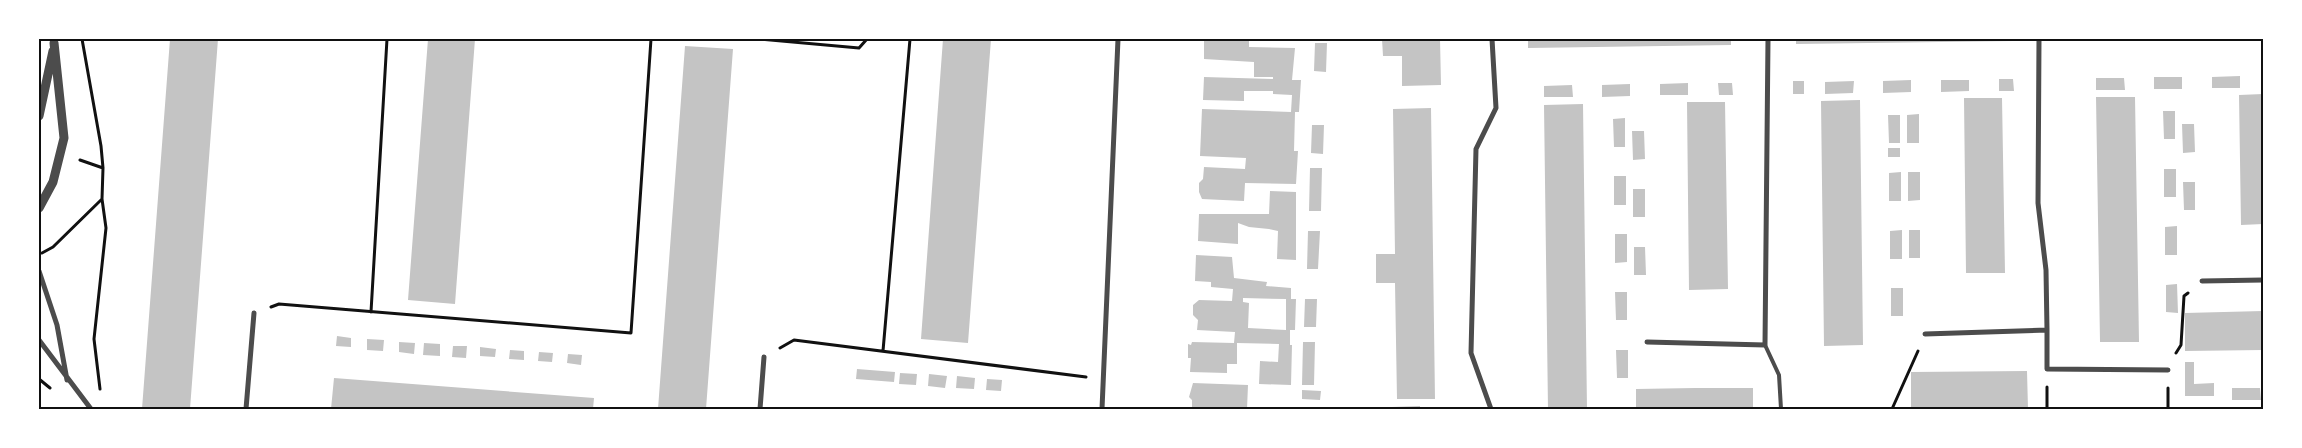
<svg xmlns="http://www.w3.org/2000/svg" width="2302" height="448" viewBox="0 0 2302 448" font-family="'Noto Sans',sans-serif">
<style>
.building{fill:#c4c4c4;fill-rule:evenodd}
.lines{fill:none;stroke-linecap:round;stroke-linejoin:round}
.path{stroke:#111;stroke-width:3}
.service{stroke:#4c4c4c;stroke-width:4}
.minor{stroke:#4c4c4c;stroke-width:5}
.tertiary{stroke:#4c4c4c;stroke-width:9}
.neatline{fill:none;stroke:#111;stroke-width:2}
</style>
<rect width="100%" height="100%" fill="#fff"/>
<path class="building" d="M170 39H218L190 409H142Z
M428 39H475L455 304 408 300Z
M943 39H991L968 343 921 339Z
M1204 39H1249V47L1295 48 1292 80H1301L1299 112H1295L1294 151H1298L1296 184 1245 183 1244 201 1202 199 1199 192V183L1203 179 1204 167 1245 169 1246 158 1200 156 1202 109 1291 112 1292 95 1273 94V91H1244V101L1203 100 1204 77 1273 79V77H1254V62L1204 59Z
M1382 39H1440L1441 85 1402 86V56H1383Z
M1528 39H1731V45L1528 48Z
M1796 39H2013V41L1796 44Z
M1315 43H1327L1326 72 1314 71Z
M685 46 733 49 706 409H658Z
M2240 76V88H2212V77Z
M2154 77H2182V89H2154Z
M2096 78H2124L2125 90H2096Z
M1999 79H2013L2014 91H1999Z
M1911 80V92L1883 93V81Z
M1941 80H1969V91L1941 92Z
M1793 81H1804V94H1793Z
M1854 81 1853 93 1825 94V82Z
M1688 83V95H1660V84Z
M1718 83H1732L1733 95H1719Z
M1630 84V96L1602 97V85Z
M1572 85 1573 97H1544V86Z
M2263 94V224L2241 225 2239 95Z
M2096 97H2135L2139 342H2100Z
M1964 98H2002L2005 273H1966Z
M1860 100 1863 345 1824 346 1821 101Z
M1687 102H1725L1728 289 1689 290Z
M1583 104 1587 409H1548L1544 105Z
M1431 108 1435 399H1397L1395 283H1376V254H1395L1393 109Z
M2163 111H2175V139H2164Z
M1919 114V143H1907V115Z
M1888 115H1900V143H1889Z
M1625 118V147H1614L1613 119Z
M2182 124H2194L2195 152 2183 153Z
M1312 125H1324L1323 154 1311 153Z
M1632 131H1644L1645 159 1633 160Z
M1888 148H1900V157H1888Z
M1310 168H1322L1321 211H1309Z
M2164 169H2176V197H2164Z
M1901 172V201H1889V173Z
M1908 172H1920V200L1908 201Z
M1614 176H1626V205H1614Z
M2183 182H2195V210H2184Z
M1633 189H1645V217H1633Z
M1270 191 1296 192V260L1277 259 1278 231 1269 229 1249 227 1238 223V244L1198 241 1199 214H1269Z
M2177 226V255H2165V227Z
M1902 230V259H1890V231Z
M1909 230H1920V258H1909Z
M1308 231H1320L1318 269H1307Z
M1615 234H1627V262L1615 263Z
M1634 247H1645L1646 275H1634Z
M1196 255 1232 257 1234 278 1267 282 1266 286 1291 288V299H1296L1295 330H1290V345H1292L1291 385 1259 384 1260 361 1278 362 1279 344 1237 343V364H1227V373L1190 372 1191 358H1188V344L1191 345 1192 342 1234 343 1235 332 1197 330 1198 320 1193 315V305L1199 300 1232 301 1233 289 1211 287V282L1195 281ZM1243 298 1286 299V330L1248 328 1249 303 1243 302Z
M2177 284 2178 313 2166 312V285Z
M1891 288H1903V316H1891Z
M1615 292H1627V320H1616Z
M1305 299H1317L1316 327H1304Z
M2263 311V350L2185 351V313Z
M337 336 351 338V347L336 346Z
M367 339 384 340 383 351 367 350Z
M399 342 415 343 414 354 399 352Z
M1303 342H1315L1314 385H1302Z
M424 343 440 344V356L423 355Z
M453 346H467L466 358 452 357Z
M480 347 496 349 495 357 480 356Z
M510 350 524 351V360L509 359Z
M1616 350H1628V378H1617Z
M539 352 553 353 552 362 538 361Z
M568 354 582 355 581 365 567 363Z
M2185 362H2194V384L2214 383V396H2185Z
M857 369 895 372 894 382 856 379Z
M2027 371 2028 409H1911V372Z
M900 373 917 374 916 385 899 384Z
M929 374 947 376 945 388 928 386Z
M957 376 975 378 974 389 956 388Z
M334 378 594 398 593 409H331Z
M987 379 1002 380 1001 391 986 390Z
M1193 383 1248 385 1247 409H1192V400L1189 397Z
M1695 388H1753V409H1636V389Z
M2232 388H2260L2261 400H2232Z
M1302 390 1321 391 1320 400 1302 399Z
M1420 406V409H1392V407Z"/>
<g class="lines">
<path class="path" d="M760 39 859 48 867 39
M80 160 103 168
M42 253 53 247 102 199 103 168 101 146 82 39
M271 307 279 304 631 333 651 39
M371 312 387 39
M780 348 794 340 1086 377
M883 351 910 39
M2176 353 2181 345 2184 296 2188 293
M39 379 50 388
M100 389 94 339 106 228 102 199
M1892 409 1918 351
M2047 409V387
M2168 409V388"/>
<path class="service" d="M1765 345 1779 375 1781 409"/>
<path class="minor" d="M2039 39 2038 203 2046 270 2047 330
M39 271 57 325 67 380
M2202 281 2263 280
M1925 334 2047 330V369L2168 370
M39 340 91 409
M1647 342 1765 345 1768 39
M246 409 254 313
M760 409 764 357
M1102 409 1118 39
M1491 409 1471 353 1476 149 1496 108 1492 39"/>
<path class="tertiary" d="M39 116 53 51
M39 208 53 182 64 138 54 43"/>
</g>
<rect width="2302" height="448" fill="none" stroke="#ffffff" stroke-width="80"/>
<rect x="40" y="40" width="2222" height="368" class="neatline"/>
</svg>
